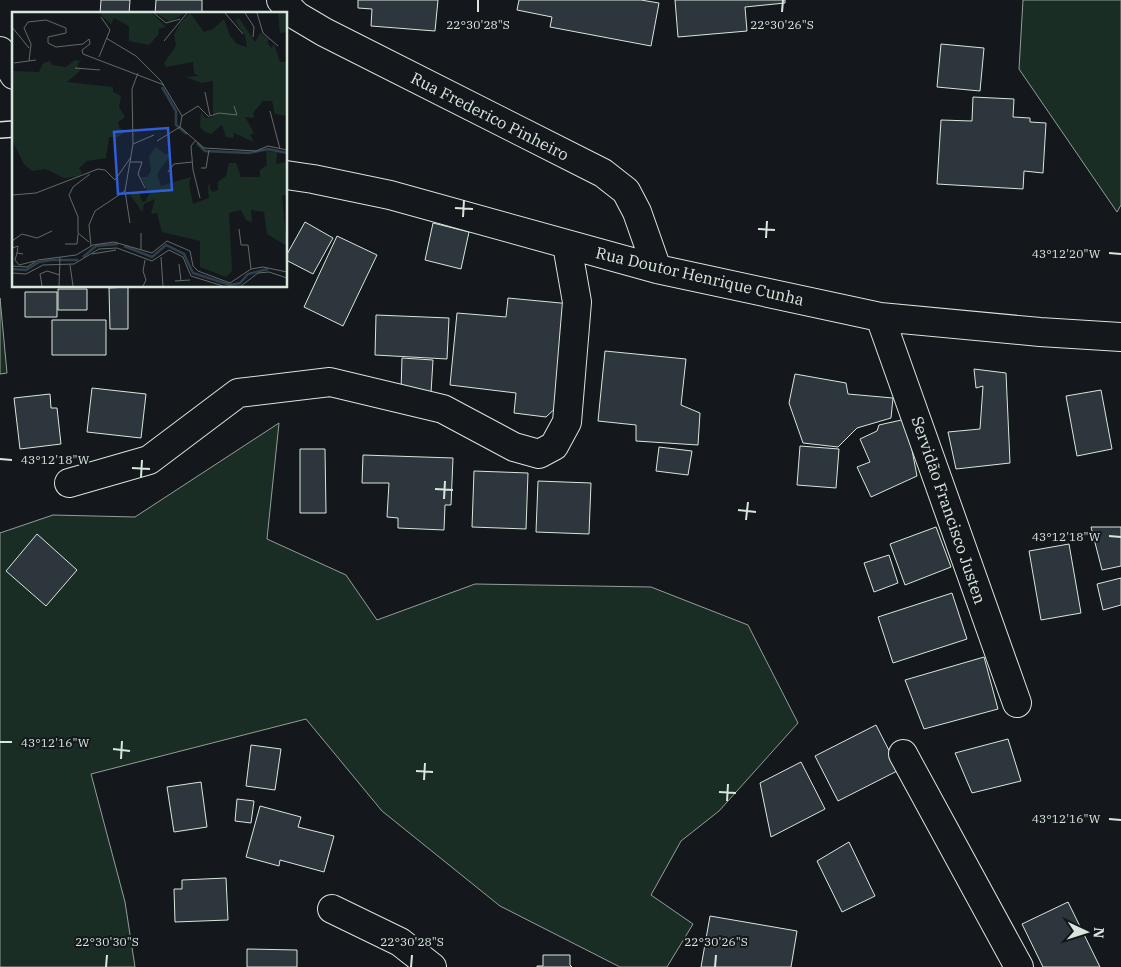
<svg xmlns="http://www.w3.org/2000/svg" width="1121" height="967" viewBox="0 0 1121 967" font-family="'IBM Plex Serif',serif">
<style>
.green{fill:#1a2d24;stroke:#939e99}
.building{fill:#2c363c;stroke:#d8e6dc}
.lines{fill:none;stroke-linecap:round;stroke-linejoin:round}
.lane-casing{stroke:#d8e6dc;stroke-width:18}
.street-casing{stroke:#d8e6dc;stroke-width:30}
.lane{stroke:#14181c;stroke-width:15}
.street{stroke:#14181c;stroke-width:28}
.ticks{fill:none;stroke:#d8e6dc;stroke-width:2}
.labels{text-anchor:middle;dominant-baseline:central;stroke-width:4;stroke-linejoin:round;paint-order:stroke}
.street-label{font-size:16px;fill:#d8e6dc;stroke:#14181c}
.inset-river{fill:none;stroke:#2f3f4d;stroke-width:2.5}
.inset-road{fill:none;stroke:#626a69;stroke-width:1}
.view{fill:#305dd8;fill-opacity:0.15;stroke:#305dd8;stroke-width:2.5}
.inset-edge{fill:none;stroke:#d8e6dc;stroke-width:2.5}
.ticks-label{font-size:12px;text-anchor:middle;fill:#d8e6dc;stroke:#14181c;stroke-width:4;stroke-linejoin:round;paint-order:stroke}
</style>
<rect width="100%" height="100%" fill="#14181c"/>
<path class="green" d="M1023 0H1121V205L1117 212 1019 69Z
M0 298 7 373 0 374Z
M279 423 267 539 346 575 377 620 475 584 651 587 748 625 798 723 719 811 681 841 651 895 693 924 667 967H620L500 906 382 811 306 719 91 774 125 902 135 967H0V533L53 515 135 517Z"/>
<path class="building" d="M101 0H130L129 14H100Z
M156 0H202V14H155Z
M358 0H438L435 31 371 26 372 9 358 8Z
M519 0H641L659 3 651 46 550 27 552 17 517 10Z
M675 0H785V3L745 7 747 31 678 37Z
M941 44 984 48 980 91 937 87Z
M973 97 1014 99 1013 117 1030 118V122L1046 123 1043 173 1024 171 1023 189 937 184 941 120 972 121Z
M305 222 333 238 313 274 286 260V256Z
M433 223 469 232 461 269 425 260Z
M337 236 377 255 343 326 304 307Z
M128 287V329H110L109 288Z
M58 289H87V310H58Z
M25 292H57V317H25Z
M508 298 571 304 562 402 546 417 514 413 516 393 450 385 457 313 506 317Z
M376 315 449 318 447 359 375 355Z
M52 320H106V355H52Z
M605 351 686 359 681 405 700 413 698 445 636 441V425L598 421Z
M402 358 433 360 431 393 401 391Z
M974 369 1006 373 1010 463 956 469 948 432 980 429 983 386 976 388Z
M795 374 846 383 848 394 893 398 891 418 857 428 838 447 803 443 789 403Z
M92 388 146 394 141 438 87 432Z
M1101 390 1112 449 1077 456 1066 396Z
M50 394 51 408H57L61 444 20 449 14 398Z
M906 419 917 476 871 497 857 467 870 462 860 439 877 431 879 425Z
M800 446 839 449 836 488 797 485Z
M659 447 692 451 688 475 656 471Z
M300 449H325L326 513H300Z
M363 455 453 458 451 505H445L444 530 398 528V518L387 517 389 483H362Z
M474 471 528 473 526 529 472 527Z
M538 481 591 483 589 534 536 532Z
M936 527 951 567 905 585 890 544Z
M1091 527H1121V566L1102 570Z
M37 534 77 570 46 606 6 571Z
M1069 544 1081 613 1041 620 1029 551Z
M889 555 898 583 874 592 864 563Z
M1121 578V605L1103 610 1097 584Z
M952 593 967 639 893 663 878 617Z
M984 657 998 709 924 729 905 680Z
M876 725 899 770 838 801 815 756Z
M1008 739 1021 781 972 793 955 753Z
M251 745 281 749 275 790 246 786Z
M801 762 825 809 771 837 760 783Z
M201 782 207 827 174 832 167 787Z
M237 799 254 801 251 823 235 821Z
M260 806 301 817 298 827 334 836 324 872 280 860 279 866 246 857Z
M849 842 875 896 842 912 817 861Z
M226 878 228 920 175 922 174 889H182V880Z
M1068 902 1100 967H1043L1022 924Z
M710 916 797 931 791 967H701Z
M247 949 297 950V967H247Z
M543 955H570V965L572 967H537V966H543Z"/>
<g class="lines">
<g class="lane-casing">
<path id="lane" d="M0 130 14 129"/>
</g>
<g class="street-casing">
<path id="street" d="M281 0 297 16 324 32 603 173 626 191 637 212 657 269
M0 51 14 75
M286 175 313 179 390 195 657 269 880 317 1040 332 1121 337
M880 317 1017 703
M69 483 149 460 238 393 330 382 443 409 514 447 539 454 554 446 567 422 577 302 567 245
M903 754 1019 967
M332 909 400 942 432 967"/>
</g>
<use href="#lane" class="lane"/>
<use href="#street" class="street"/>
</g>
<path class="ticks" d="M478 12V0M782 12 783 0M455 208 473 209M463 217 464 200M758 229 775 230M766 238 767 221M1109 253 1121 254M0 459 12 460M132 468 150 469M141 477 142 460M435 489 453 490M444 499 445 481M738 510 756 512M746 520 748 502M1109 536 1121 537M0 742H12M113 749 130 751M121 759 122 741M416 771 433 772M424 780 425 763M719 792 736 793M727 801 728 784M1109 819 1121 820M106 967 107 955M411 967 412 955M715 967 716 955"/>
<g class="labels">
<g class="street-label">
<text transform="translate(490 116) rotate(27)">Rua Frederico Pinheiro</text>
<text transform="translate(700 276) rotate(13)">Rua Doutor Henrique Cunha</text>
<text transform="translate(949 510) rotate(71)">Servidão Francisco Justen</text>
</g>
</g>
<g transform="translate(12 12)">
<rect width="275" height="275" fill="#14181c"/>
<path d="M87 1H140L154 15 146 17 147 22 137 33 117 29V14L102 6 99 12ZM144 1H173L158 10ZM178 1 192 20 201 17 212 7 218 24 225 32 235 35 233 23 223 9 227 6 243 30 248 21 257 27 255 30 259 36 262 32 268 50H275V104L263 102 260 89H251L241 101 242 106 233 105 242 121 238 123 242 130 222 121 221 126 214 125 210 113 199 122 193 120 188 115 189 99 193 106 201 105V69L190 71 173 65 187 64 182 61 181 50 154 55 152 51 164 34 162 23 168 11ZM266 1H275V20L268 21ZM63 48 68 49 65 54 69 58 55 70 101 75V80L109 84 107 95 113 105 106 110 107 116 114 119 106 125H97L94 146 75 149 67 156 70 161 67 164 52 166 34 157 20 159 12 152 0 128V59L27 60 31 51 38 49 40 53 54 55ZM144 135 153 142H159L145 162 149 174 179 165 177 172 181 192 197 186 196 175 198 170V177L201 180 206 178V170L214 164 217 151H224L229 165H248V158L255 153 254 139 265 140 264 152 275 150V184L270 183 275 234 255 222 252 200 239 198 240 210 234 208 229 198 217 201 220 259 214 265 188 255V229L150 220 145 201 139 202 143 187 132 192 130 200 118 182 127 180 130 190H133L137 182 129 165H135L139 159 137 144Z" fill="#1a2d24"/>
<path class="inset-river" d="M150 75 164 99V113L175 122M185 131 193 139 237 141 256 137 275 141M112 234 140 245 154 233 172 242 181 261 218 273 228 271 236 262 256 257M71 245 84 234 106 232M0 257 14 258 27 250 39 248H66"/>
<path class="inset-road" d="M142 1 154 11 168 7M213 1 231 22M233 1 242 15 241 25M245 1 251 21 266 34M0 15 17 36M94 26 124 44 149 69 170 104 168 115 192 136 244 139 256 134 275 138M77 27 78 32 70 38 71 42 152 73M152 29 175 1M87 45 98 18 89 5M17 49 19 32 12 16 16 10 34 8 54 16V21L36 25V31L44 35 71 32 77 27M2 51 24 48M63 56 88 58M193 80 198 104M258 99 268 137M170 104 186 94 197 105M198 104 207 101 225 103 222 94M184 128 179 134 181 158 188 186M145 129 168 115M121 132 142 123M118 150H130L126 162 133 176M189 156H194L197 138M156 160 162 152 180 150M113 179 118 211M0 183 24 181 86 157 93 158 103 168 119 145M227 217 229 233H236L239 257M129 221V238M0 229 10 222 25 226 40 219M77 230 66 221V205L57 183 61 175 78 162M53 232H65L66 222M79 234 77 213 83 199 113 179 121 132 120 77 126 61M0 236 6 234 5 241 11 242M5 241 3 248 7 253 23 249M80 242 104 238M149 245 151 274M167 252 169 269M58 253 61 274M0 254 15 255 26 248 64 243 81 233 102 230 140 241 155 229 178 239 181 254 186 259 218 271 239 257 251 255 275 260M0 261 14 262 31 253 62 252 87 237 105 236 140 249 157 238 171 245 179 264 211 274M163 269 178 268M30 274 28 262 35 259 48 263M47 274 48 245M131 274 134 268 131 259 133 248M229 274 246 261 257 260 275 266"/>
<path class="view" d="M156 116 160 178 106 182 102 120Z"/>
<rect width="275" height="275" class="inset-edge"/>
</g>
<g class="ticks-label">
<text x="478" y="29">22°30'28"S</text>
<text x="782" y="29">22°30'26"S</text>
<text x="1066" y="258">43°12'20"W</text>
<text x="55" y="464">43°12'18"W</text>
<text x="1066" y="541">43°12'18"W</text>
<text x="55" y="747">43°12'16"W</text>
<text x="1066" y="823">43°12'16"W</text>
<text x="107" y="946">22°30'30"S</text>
<text x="412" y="946">22°30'28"S</text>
<text x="716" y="946">22°30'26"S</text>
</g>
<g transform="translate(1086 932) rotate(94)" stroke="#14181c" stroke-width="4" paint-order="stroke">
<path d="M0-4L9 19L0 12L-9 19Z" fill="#d8e6dc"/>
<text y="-8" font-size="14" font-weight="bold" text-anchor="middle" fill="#d8e6dc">N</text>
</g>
</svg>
